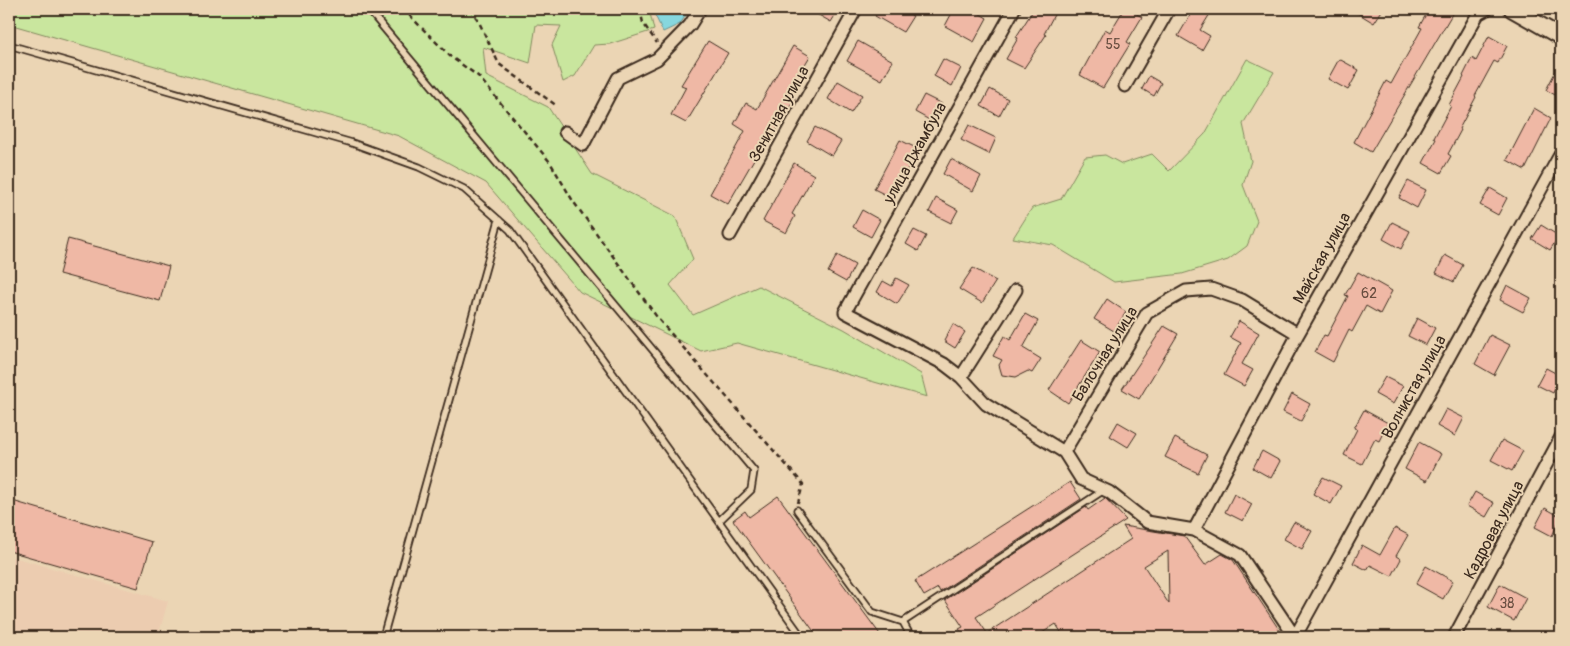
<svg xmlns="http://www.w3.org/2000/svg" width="1570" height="646" viewBox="0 0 1570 646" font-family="Pangolin,sans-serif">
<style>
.built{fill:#ecccb0}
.green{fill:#c9e69e;stroke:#82885e}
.water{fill:#86d7de;stroke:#689291}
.building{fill:#efb8a5;stroke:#3b2a1e;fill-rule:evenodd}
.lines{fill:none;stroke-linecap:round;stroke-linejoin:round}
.lane-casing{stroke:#3b2a1e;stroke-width:9}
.street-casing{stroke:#3b2a1e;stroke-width:15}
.secondary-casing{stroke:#3b2a1e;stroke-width:19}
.path{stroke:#3b2a1e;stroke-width:2.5;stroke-dasharray:5 4;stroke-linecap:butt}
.lane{stroke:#ebd5b4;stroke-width:5.5}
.street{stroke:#ebd5b4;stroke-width:11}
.secondary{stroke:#ebd5b4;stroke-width:15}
.labels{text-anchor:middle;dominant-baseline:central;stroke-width:4;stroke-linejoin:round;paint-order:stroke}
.number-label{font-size:14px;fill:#684e40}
.street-label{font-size:16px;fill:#3b2a1e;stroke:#ebd5b4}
</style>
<rect width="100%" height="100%" fill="#ebd5b4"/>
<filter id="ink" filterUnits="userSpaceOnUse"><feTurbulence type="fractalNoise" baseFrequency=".02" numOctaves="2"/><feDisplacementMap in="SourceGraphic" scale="10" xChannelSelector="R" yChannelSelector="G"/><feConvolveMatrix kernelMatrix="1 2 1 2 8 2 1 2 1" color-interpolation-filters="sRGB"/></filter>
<g filter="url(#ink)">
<path class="built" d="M9 556 168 601 158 637H41L9 628Z"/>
<path class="green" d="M9 9H649L654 30 610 44 594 45 575 76 563 82 552 45 561 26 536 25 530 63 483 47 486 76 548 107 592 174 675 216 693 259 670 285 693 315 759 286 844 329 921 374 927 397 737 343 701 351 580 292 486 183 399 136 9 24Z
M1247 59 1274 72 1243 124 1251 161 1243 185 1257 221 1247 246 1228 260 1182 274 1114 282 1053 245 1013 238 1032 208 1061 199 1085 157 1105 155 1122 164 1152 154 1169 171 1205 134Z"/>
<path class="water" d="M652 9H690L680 24 663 32Z"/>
<path class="building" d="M808 9H839L831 22Z
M879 9H900L913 16 903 32 875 16Z
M954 9H972L987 18 974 42 945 26Z
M1034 9H1057L1044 34 1046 35 1024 68 1006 59 1018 38 1016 37Z
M1124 9H1128L1142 17 1127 42 1130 44 1103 88 1080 75 1105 29 1110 32Z
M1194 9H1213L1200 30 1210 36 1202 50 1178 36Z
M1351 9H1383L1374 23Z
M1429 9H1455L1371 152 1354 142 1386 81 1391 84 1422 28 1419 27Z
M1489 36 1507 46 1498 63 1494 61 1475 96 1476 97 1459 129 1461 130 1448 154 1451 156 1441 173 1423 163 1436 139 1434 138 1451 106 1449 105 1464 77 1463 76 1472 58 1476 61Z
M708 41 728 53 686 123 671 115 686 87 681 85Z
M858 41 893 61 882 80 847 61Z
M793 46 810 56 788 93 795 98 768 144 764 142 728 204 710 194 745 131 734 124 746 103 757 109Z
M943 59 961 68 952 86 934 76Z
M1339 59 1359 70 1348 90 1328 79Z
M1561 61V98L1546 90Z
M1149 76 1161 83 1154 96 1142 89Z
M838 81 862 95 851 113 828 99Z
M990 89 1008 99 999 116 981 106Z
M924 95 942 104 933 122 915 112Z
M1534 108 1551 118 1525 170 1507 160Z
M969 125 996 138 989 154 961 140Z
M815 127 841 141 832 156 807 141Z
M900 140 918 149 892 198 874 189Z
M951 159 981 176 973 191 943 174Z
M794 163 814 175 792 214 795 216 786 233 763 221Z
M1408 181 1426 190 1417 208 1399 198Z
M1490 188 1507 198 1498 215 1480 205Z
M936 198 958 210 951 223 929 212Z
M862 210 880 220 871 237 853 227Z
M1392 222 1410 231 1401 249 1383 239Z
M1541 225 1559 236 1550 250 1532 239Z
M914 230 926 236 918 251 906 244Z
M68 239 169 266 160 301 59 274Z
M837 255 855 265 846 282 828 272Z
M1445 255 1463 265 1454 282 1436 273Z
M973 268 996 281 982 303 959 289Z
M1358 272 1392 291 1380 314 1366 306 1352 332 1349 330 1333 362 1315 352 1324 335 1327 336 1348 296 1345 295Z
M896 278 909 285 897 304 877 292 883 281 892 286Z
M1507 285 1531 298 1523 312 1500 300Z
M1107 299 1126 312 1114 331 1094 319Z
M1025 314 1038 321 1023 348 1041 359 1032 373 1028 371 1016 377 1002 375 999 365 1002 360 993 356 1004 336 1010 340Z
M1417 318 1435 328 1426 345 1408 336Z
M1239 321 1259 333 1242 364 1253 370 1244 386 1224 375 1241 343 1230 337Z
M953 324 965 332 955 348 944 341Z
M1164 326 1178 334 1139 399 1122 389Z
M1490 335 1510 345 1494 375 1475 364Z
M1081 340 1100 352 1068 403 1049 390Z
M1546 368 1561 376 1553 393 1537 385Z
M1385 377 1403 386 1393 404 1375 394Z
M1292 394 1310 404 1301 421 1283 412Z
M1446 409 1464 418 1455 436 1437 426Z
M1364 410 1388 423 1379 441 1375 439 1362 464 1344 455 1357 429 1354 428Z
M1118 422 1137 433 1128 447 1110 436Z
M1175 438 1207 455 1198 473 1165 457Z
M1502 440 1523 451 1512 471 1491 460Z
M1419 442 1441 454 1427 481 1405 469Z
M1262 451 1280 461 1271 478 1253 468Z
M1323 477 1341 486 1331 504 1313 494Z
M1070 482 1081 499 940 592 938 588 924 596 915 581Z
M1475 492 1494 503 1486 517 1467 506Z
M1234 494 1252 504 1243 521 1225 512Z
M778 496 882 637H818L733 520 745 511 749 517Z
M1105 498 1126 520 976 617 987 633 1131 539 1123 526 1184 536 1205 565 1222 554 1233 560 1284 637H1064L1056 624 1036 637H965L959 629 963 627 945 600 1086 507 1088 510ZM1168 551 1169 604 1144 566Z
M9 500 152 542 138 588 9 551Z
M1545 508 1561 517 1552 536 1535 527Z
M1294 522 1312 531 1302 549 1284 539Z
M1395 528 1408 535 1396 556 1401 559 1392 576 1370 565 1367 570 1353 563 1362 545 1380 555Z
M1426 566 1453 581 1443 599 1416 584Z
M1500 584 1526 598 1514 621 1488 607Z"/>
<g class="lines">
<g class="lane-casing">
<path id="lane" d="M368 9 754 471 751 490 719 521
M9 45 352 143 419 167 464 189 510 230 802 637
M797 510 872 612 903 622
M383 637 499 220
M911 637 903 622 1104 490"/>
</g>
<g class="street-casing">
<path id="street" d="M1014 9 845 312 944 364 961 377 986 404 1064 452 1081 479 1109 492 1147 522 1194 530 1240 555 1295 637
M1125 86 1169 9
M565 132 583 145 618 78 657 59 690 25 700 9
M730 235 856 9
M961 377 1016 290
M1064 452 1147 313 1186 291 1211 289 1242 300 1298 334
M1194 530 1298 334 1478 14 1487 9
M1295 637 1561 153
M1454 637 1561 437"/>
</g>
<g class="secondary-casing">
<path id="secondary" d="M1512 9 1561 37"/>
</g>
<path class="path" d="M403 9 451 57 478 76 550 162 573 201 659 320 803 484 798 503
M470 9 478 20 499 64 557 106
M640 9 643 23 657 43"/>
<use href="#lane" class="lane"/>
<use href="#street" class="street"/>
<use href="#secondary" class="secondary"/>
</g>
</g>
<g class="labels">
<g class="number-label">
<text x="1113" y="44">55</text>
<text x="1369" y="293">62</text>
<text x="1507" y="603">38</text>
</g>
<g class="street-label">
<text transform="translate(779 114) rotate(-61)">Зенитная улица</text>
<text transform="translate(915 153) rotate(-61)">улица Джамбула</text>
<text transform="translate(1322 258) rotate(-61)">Майская улица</text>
<text transform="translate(1105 354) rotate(-58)">Балочная улица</text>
<text transform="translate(1414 387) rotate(-61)">Волнистая улица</text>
<text transform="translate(1494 530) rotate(-62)">Кадровая улица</text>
</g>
</g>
<rect width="1570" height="646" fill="none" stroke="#ebd5b4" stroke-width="30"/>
<rect x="15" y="15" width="1540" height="616" fill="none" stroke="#3b2a1e" stroke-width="2" filter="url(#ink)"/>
</svg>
